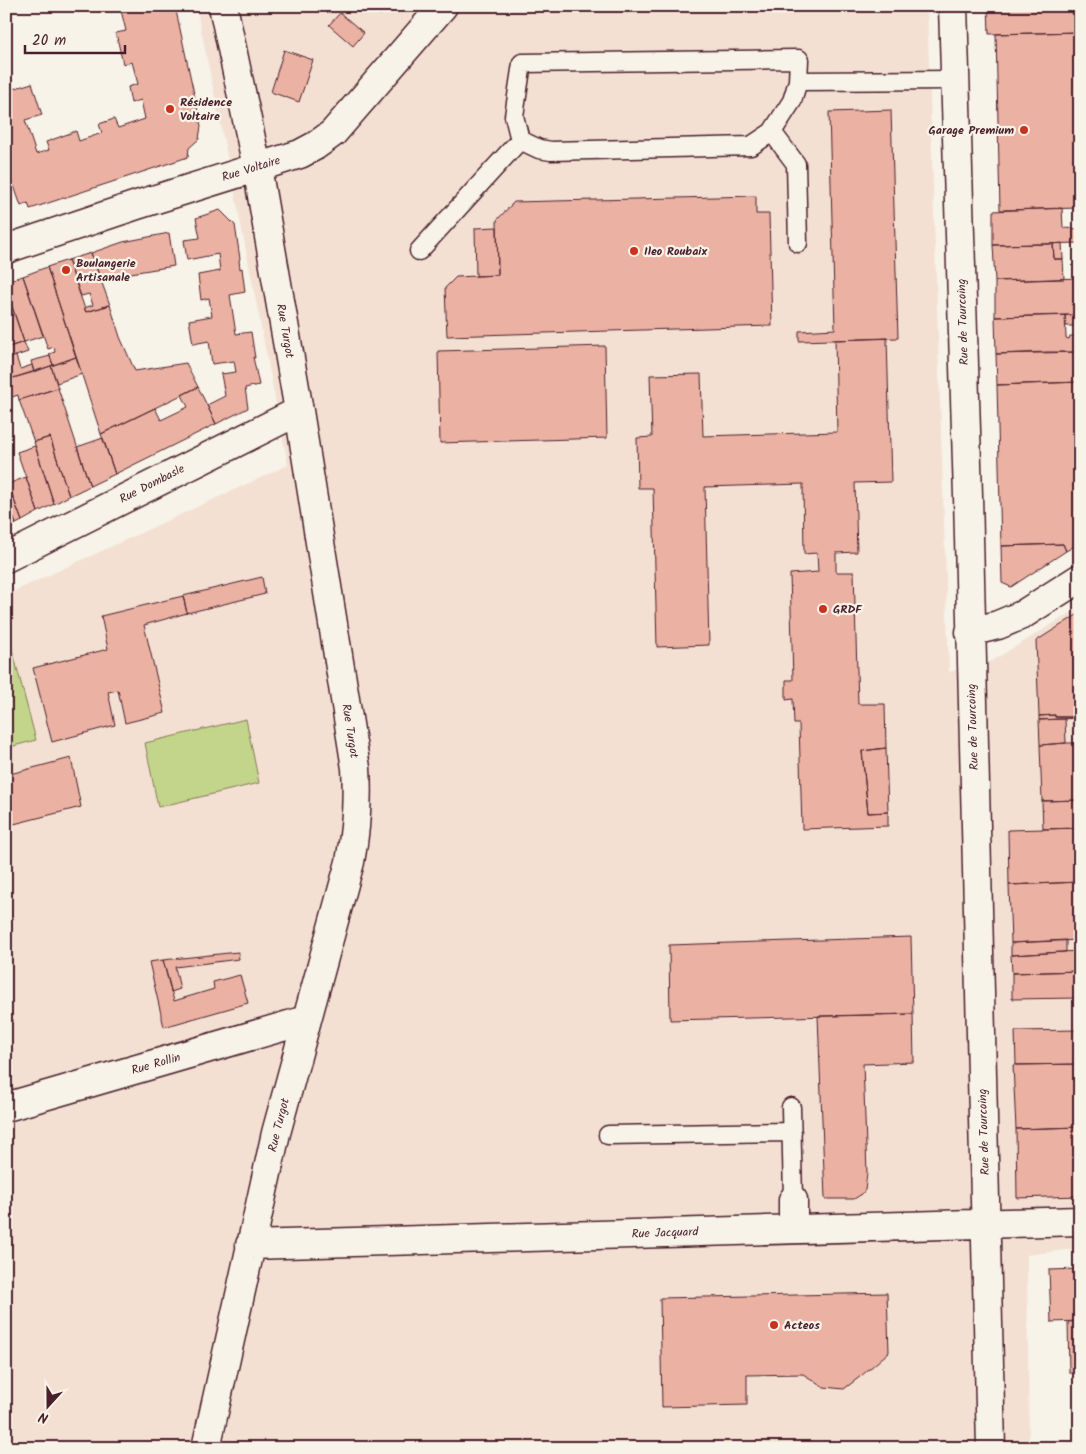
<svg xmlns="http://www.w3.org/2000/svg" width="1086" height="1454" viewBox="0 0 1086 1454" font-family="Kalam,sans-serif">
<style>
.built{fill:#f3e0d3}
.green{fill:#c3d58a;stroke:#867a5a}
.building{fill:#ebb2a3;stroke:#4a1f2b}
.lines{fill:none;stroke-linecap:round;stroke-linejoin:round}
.service-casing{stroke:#4a1f2b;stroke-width:21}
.minor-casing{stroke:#4a1f2b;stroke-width:31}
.service{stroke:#f7f3e8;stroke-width:18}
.minor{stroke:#f7f3e8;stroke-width:28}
.poi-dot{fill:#c8321e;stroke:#f7f3e8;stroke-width:2}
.labels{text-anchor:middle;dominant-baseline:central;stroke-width:4.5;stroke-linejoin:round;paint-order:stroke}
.poi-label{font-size:12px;font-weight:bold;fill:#4a1f2b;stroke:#f7f3e8;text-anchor:start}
.street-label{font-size:12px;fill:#4a1f2b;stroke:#f7f3e8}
</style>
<rect width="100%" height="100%" fill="#f7f3e8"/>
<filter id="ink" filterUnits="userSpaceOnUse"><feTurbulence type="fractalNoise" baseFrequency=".02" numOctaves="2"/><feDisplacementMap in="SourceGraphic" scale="10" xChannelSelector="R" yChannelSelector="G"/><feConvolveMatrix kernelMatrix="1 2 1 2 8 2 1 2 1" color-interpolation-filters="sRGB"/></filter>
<g filter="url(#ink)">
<path class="built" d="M196 6H927L949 672 992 661 1080 607V1248L1027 1255 1029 1448H6V595L288 465 237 204Z"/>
<path class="green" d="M11 645 36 740 6 748V647Z
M246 719 259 783 158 807 145 743Z"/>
<path class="building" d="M120 6H175L201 126 199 139 189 148 188 157 30 209 28 203 21 206 6 163V91L32 83 42 115 25 120 36 154 49 150 46 142 76 131 79 141 102 133 99 124 114 119 118 128 145 119 141 100 131 103 128 87 138 84 132 62 123 64 116 33 126 31Z
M370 6H388L380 15Z
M988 6H1080V32L989 34Z
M340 13 364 33 353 46 329 25Z
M1080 32V208L1000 210 996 34Z
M284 50 313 60 299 102 271 92Z
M891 110 898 338 799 341V331L835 329 829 112Z
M756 196V214H769L772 326 447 336 445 288 456 277 498 275 497 220 514 202Z
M1062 208 1063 228 1080 229V243L993 245V211Z
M220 210 235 225 240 259 239 260 240 269 242 268 245 292 230 295 236 334 251 332 255 358 253 357 259 385 245 388 248 408 216 424 207 405 225 396 221 374 236 372 234 361 212 364 209 341 193 344 189 320 212 316 209 298 201 300 198 275 220 271 218 254 187 260 184 240 200 238 196 218Z
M497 227 498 275 476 276 475 228Z
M169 233 174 266 100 278 91 253 123 242Z
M1062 243 1063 259H1054L1053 244Z
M1053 244 1054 259H1063L1064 279 995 281 993 245Z
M91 253 110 305 86 312 84 308 93 305 89 294 81 296 68 260Z
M68 260 86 312 110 305 120 337 135 371 186 363 198 387 101 434 47 267Z
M47 267 76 357 53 365 49 354 55 352 54 347 48 349 23 276Z
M23 276 43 336 24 342 6 289V281Z
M1080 278V315L995 317V281Z
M6 289 24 342 6 348Z
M1065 315 1066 338 1069 339 1070 336H1080V352L996 354 995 317Z
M1065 315H1080V326H1066Z
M887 338 891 482 855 483 857 552 836 553V572H854L858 704H885L886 748 862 751 868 813 888 812V826L802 829 799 724H794L793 699 786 700V680H793L790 574 818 572 817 553 804 554 803 484 705 487 709 645 657 647 653 488H638L637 438 652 437 650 375 701 374 703 436 837 432 835 340Z
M24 342 28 352 7 359 6 348Z
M605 346 607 438 440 443 438 351Z
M1047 352H1080V382L997 385 996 354Z
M16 356 20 369 32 365 34 372 13 378 7 359Z
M50 356 53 365 34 372 31 361Z
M76 357 82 374 57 383 51 366Z
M51 366 58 388 19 400 18 395 6 399V372L11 370 13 378Z
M1080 382V543L1066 551 1063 544 1001 546 997 385Z
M198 387 216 424 115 474 101 434 155 408 161 420 188 407 182 395Z
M58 388 90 486 69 496 50 437 34 442 19 400Z
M50 437 69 496 54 504 34 442Z
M103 438 115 474 90 486 77 447Z
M35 446 54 504 38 512 17 452Z
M26 477 38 512 22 521 8 484Z
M6 484H8L22 521 16 524 6 498Z
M6 498 16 524 6 528Z
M1063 544 1066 551 1011 587 1002 583 1001 546Z
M262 577 265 594 187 613 183 596Z
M183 596 187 613 144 625 165 713 125 723 118 690 108 692 115 725 52 742 33 668 108 649 101 616Z
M1080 613V717H1055V715L1039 716 1036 641Z
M1055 715V717H1080V718L1039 720V716Z
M1065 719 1066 743 1040 745 1039 720Z
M1066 743H1080V800L1042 801 1040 745Z
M886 748 888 812 868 813 862 751Z
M71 758 81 807 6 826V775Z
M1080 800V828L1043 829 1042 801Z
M1080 828V882L1009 885 1008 830Z
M1080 882V940L1011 943 1009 885Z
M911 937 913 1014 670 1020 669 945Z
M1066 940V952L1011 955V943Z
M1078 951V954H1080V971L1012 973 1011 955Z
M238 952 239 959 175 967 180 989 171 992 163 960Z
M163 960 174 1001 214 989 213 982 240 975 248 1003 164 1027 149 962Z
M1080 971 1079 998 1012 999V973Z
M913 1014 914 1062 863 1064 867 1173 865 1190 862 1194 854 1199H825L818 1016Z
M1080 1030V1064L1016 1065 1015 1031Z
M1080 1064V1127L1016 1129 1013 1065Z
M1079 1127 1080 1196 1017 1198 1016 1129Z
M1080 1269V1321L1051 1322 1049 1270Z
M887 1293 889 1352 861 1376 844 1389 824 1387 803 1374 747 1375V1405L662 1407 660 1298Z
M1080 1321V1373H1069L1068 1322Z"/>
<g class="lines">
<g class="service-casing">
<path id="service" d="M798 81 792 101 772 132 751 146 551 151 539 149 520 140 514 116 522 63 799 59 798 81 956 80
M772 132 796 164 798 243
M419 251 520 140
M791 1107 793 1200
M608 1135 792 1132"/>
</g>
<g class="minor-casing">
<path id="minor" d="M953 6 968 496 991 1448
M6 249 137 205 300 154 315 146 333 133 443 6
M6 558 299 411
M970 632 998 625 1022 615 1080 578
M6 1107 306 1020
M793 1229V1200
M250 1245 1080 1221
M206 1448 276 1133 350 862C356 830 358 800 356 768L299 411 257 167 223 6"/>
</g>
<use href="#service" class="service"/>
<use href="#minor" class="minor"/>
</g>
</g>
<g class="poi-dot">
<circle cx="170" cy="109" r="5"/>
<circle cx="1024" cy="130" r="5"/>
<circle cx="634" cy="251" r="5"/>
<circle cx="66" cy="270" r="5"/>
<circle cx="823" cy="609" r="5"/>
<circle cx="774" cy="1325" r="5"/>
</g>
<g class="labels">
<g class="poi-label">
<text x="180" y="102">Résidence<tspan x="180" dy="14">Voltaire</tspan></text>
<text x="1014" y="130" text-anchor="end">Garage Premium</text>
<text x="644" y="251">Ileo Roubaix</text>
<text x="76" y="263">Boulangerie<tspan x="76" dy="14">Artisanale</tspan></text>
<text x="833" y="609">GRDF</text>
<text x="784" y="1325">Acteos</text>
</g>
<g class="street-label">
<text transform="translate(251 169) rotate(-17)">Rue Voltaire</text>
<text transform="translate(963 322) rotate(-92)">Rue de Tourcoing</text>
<text transform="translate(285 331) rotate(80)">Rue Turgot</text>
<text transform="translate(152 484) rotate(-27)">Rue Dombasle</text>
<text transform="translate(973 727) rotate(-92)">Rue de Tourcoing</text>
<text transform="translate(350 731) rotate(81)">Rue Turgot</text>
<text transform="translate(156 1064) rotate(-16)">Rue Rollin</text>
<text transform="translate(279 1125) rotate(-76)">Rue Turgot</text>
<text transform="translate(984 1132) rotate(-92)">Rue de Tourcoing</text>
<text transform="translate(665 1233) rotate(-2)">Rue Jacquard</text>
</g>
</g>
<rect width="1086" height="1454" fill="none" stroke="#f7f3e8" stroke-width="25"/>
<rect x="12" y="12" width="1061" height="1429" fill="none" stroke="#4a1f2b" stroke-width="2" filter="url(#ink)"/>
<g transform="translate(48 1406) rotate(201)" stroke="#f7f3e8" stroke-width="4" paint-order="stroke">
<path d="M0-4L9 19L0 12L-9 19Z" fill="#4a1f2b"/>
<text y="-8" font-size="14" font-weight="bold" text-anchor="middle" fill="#4a1f2b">N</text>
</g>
<path d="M25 45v8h100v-8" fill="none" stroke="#4a1f2b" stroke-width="2.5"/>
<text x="32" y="45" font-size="15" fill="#4a1f2b" stroke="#f7f3e8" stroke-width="4" paint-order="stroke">20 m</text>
</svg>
